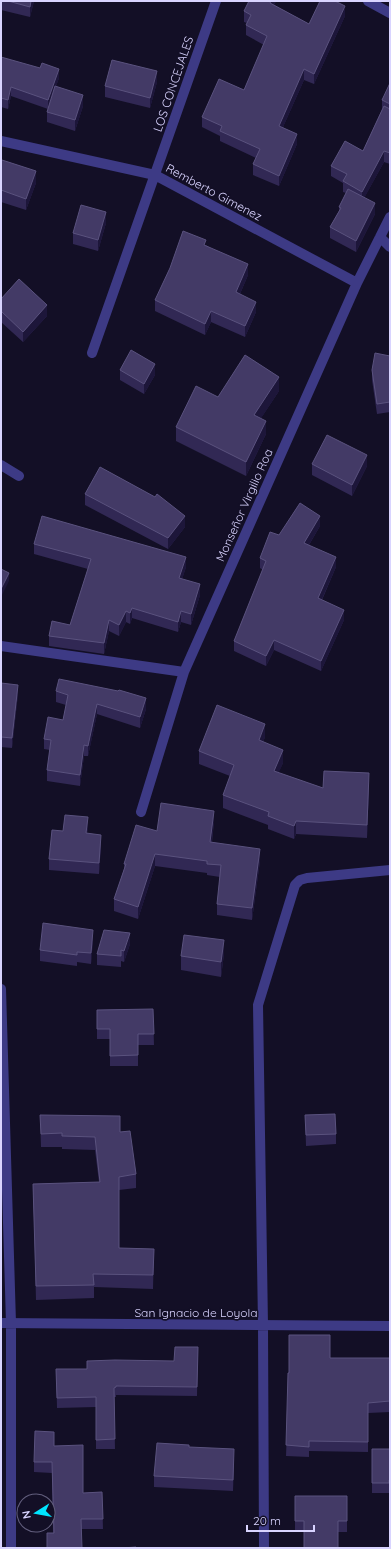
<svg xmlns="http://www.w3.org/2000/svg" width="391" height="1549" viewBox="0 0 391 1549" font-family="Quicksand,sans-serif">
<style>
.lines{fill:none;stroke-linecap:round;stroke-linejoin:round}
.minor{stroke:#3d3a85;stroke-width:10}
.wall{fill:#312854}
.shaded-wall{fill:#1d163a}
.building{fill:#433a66;stroke:#5a527e}
.labels{text-anchor:middle;dominant-baseline:central;stroke-width:3.5;stroke-linejoin:round;paint-order:stroke}
.street-label{font-size:12px;fill:#d9d4ff;stroke:#130f26}
</style>
<rect width="100%" height="100%" fill="#130f26"/>
<g class="lines">
<path class="minor" d="M368 1 390 13
M1 141 155 175 357 283
M380 237 390 247
M92 353 216 1
M1 465 19 476
M1 646 184 672
M141 812 184 672 357 283 390 217
M1 989 11 1323V1548
M1 1323 390 1326
M264 1548 263 1325 258 1005 295 885 300 880 307 878 390 870"/>
</g>
<path class="wall" d="M1 1H34L30 17 1 10Z
M249 1H276L274 5 309 24 345 16 314 84 304 80 283 127 297 144 279 186 253 175V164L256 158 220 141V136L202 127V117L244 90 264 45 246 35V25L247 23 244 22V11Z
M1 57 59 78 56 86 83 106 75 131 47 122V112L48 109 11 96 8 109 1 107Z
M157 82 150 108 105 97V86Z
M390 83V164L384 162 364 198 375 214 356 252 330 238V227L339 211V207L346 193 343 192V183L331 176V166L363 151 382 109V100Z
M1 163 36 183 26 210 1 202Z
M106 223 98 251 73 244V233Z
M206 245 248 275 240 294 256 312 245 337 211 322 205 335 155 311V300Z
M1 299 47 316 23 342 1 322Z
M390 356V412L377 414 372 380V370Z
M120 370 155 375 144 394 120 380Z
M279 391 261 418 266 434 246 476 176 441V427L218 397Z
M312 464 367 466 352 496 312 475Z
M390 493V511H389Z
M85 494 185 527 168 549 85 505Z
M320 526 309 545 336 567 322 600 344 620 321 671 274 650 266 666 234 651V641L263 570 260 568V558L279 535Z
M34 544 186 567 182 579 200 595 191 625 181 622 178 632 132 618 130 624 126 622 119 636 109 631 104 654 49 646V636L70 625 88 569 34 554Z
M1 683 18 694 12 748 1 747Z
M56 691 146 709 140 728 97 714 88 756H84L80 786 47 781V770L50 750 44 749V739L63 720 66 705 56 702Z
M265 737 263 742 283 763 278 773 323 788 369 786 367 838 296 834 294 839 268 829V825L223 808V795L230 776 199 764V751Z
M214 822 212 842 260 861 252 920 217 915V904L220 877 207 875V873L155 866 138 919 114 911V899L124 869V864L157 831Z
M88 828 87 833 101 845 99 874 49 870V859L63 831Z
M93 940 91 964 77 962V966L40 961V950Z
M130 944 124 962 121 961V967L97 965V954Z
M224 954 221 977 181 970V956Z
M153 1009 154 1045H138V1066H110V1039H97V1010Z
M40 1115 120 1132 136 1174V1188L119 1190V1248L154 1249 153 1289 94 1287V1298L36 1300 33 1184 99 1182 95 1150 62 1149V1147H41Z
M305 1115 336 1134V1144L306 1146Z
M198 1347 197 1396 116 1395V1397H114L115 1449H96V1407L57 1408 56 1369H87V1361H174Z
M330 1358H390V1412L368 1413V1452L309 1451V1457L286 1456 289 1373Z
M54 1446 83 1493 102 1492 103 1529H82L53 1533 52 1473 34 1472V1462Z
M189 1447 234 1459 233 1491 154 1487V1476Z
M372 1449H390V1490H389V1493H372Z
M295 1496H347V1532H295Z"/>
<path class="shaded-wall" d="M31 1H34L30 17V7Z
M271 1H276L270 13V3Z
M345 6V16L314 84V74Z
M59 69V78L48 109V100Z
M304 69V80L279 136V126Z
M157 71V82L150 108V98Z
M11 87V96L8 109V100Z
M83 95V106L75 131V120Z
M297 134V144L279 186V176Z
M384 151V162L362 202V192Z
M36 171V183L26 210V199Z
M375 203V214L356 252V241Z
M106 212V223L98 251V240Z
M248 264V275L236 303V292Z
M256 302V312L245 337V326Z
M47 305V316L23 342V332Z
M211 311V322L205 335V324Z
M155 364V375L144 394V384Z
M279 377V391L254 429V415Z
M266 421V434L246 476V462Z
M367 455V466L352 496V485Z
M185 516V527L168 549V538Z
M320 516V526L304 553V543Z
M186 557V567L179 589V578Z
M336 557V567L318 608V598Z
M9 573V581L1 597V589Z
M200 584V595L191 625V614Z
M132 608V618L130 624V613Z
M344 610V620L321 671V661Z
M126 611V622L119 636V625Z
M181 611V622L178 632V622Z
M109 620V631L104 654V643Z
M274 640V650L266 666V656Z
M18 685V694L12 748V738Z
M146 698V709L140 728V717Z
M97 704V714L88 756V746Z
M265 724V737L259 753V740Z
M84 745V756L80 786V775Z
M283 750V763L274 784V771Z
M369 773V786L367 838V825Z
M214 811V822L210 854V842Z
M88 817V828L86 844V833Z
M296 821V834L294 839V826Z
M101 835V845L99 874V863Z
M260 849V861L252 920V908Z
M155 854V866L138 919V907Z
M93 930V940L91 964V953Z
M130 933V944L124 962V951Z
M224 940V954L221 977V962Z
M234 1449V1459L233 1491V1480Z"/>
<path class="building" d="M8 1H31L30 7Z
M249 1H271L270 3 309 24 320 1H335L345 6 314 74 304 69 279 126 297 134 279 176 253 164 260 149 220 131 222 126 202 117 219 79 244 90 267 36 246 25 251 15 244 11Z
M1 57 40 68 42 63 59 69 48 100 11 87 8 100 1 98Z
M112 60 157 71 150 98 105 86Z
M390 83V104L382 100Z
M55 86 83 95 75 120 47 112Z
M384 106 390 109V153L384 151 362 192 343 181 347 174 331 166 345 141 363 151Z
M2 160 36 171 26 199 1 190V163Z
M348 189 375 203 356 241 330 227 341 208 339 207Z
M81 205 106 212 98 240 73 233Z
M183 231 206 240 204 245 248 264 236 292 256 302 245 326 211 311 205 324 155 300 170 268Z
M19 279 47 305 23 332 1 311V299Z
M131 350 155 364 144 384 120 370Z
M375 353 390 356V402L377 404 372 370Z
M245 355 279 377 254 415 266 421 246 462 176 427 196 386 218 397Z
M327 435 367 455 352 485 312 464Z
M100 467 155 497 157 494 185 516 168 538 85 494Z
M300 503 320 516 304 543 336 557 318 598 344 610 321 661 274 640 266 656 234 641 266 561 260 558 270 532 279 535Z
M42 516 186 557 179 578 200 584 191 614 181 611 178 622 132 608 130 613 126 611 119 625 109 620 104 643 49 636 52 621 70 625 91 559 34 544Z
M1 569 9 573 1 589Z
M59 679 118 691 119 690 146 698 140 717 97 704 88 746 84 745 80 775 47 770 51 740 44 739 48 717 63 720 68 695 56 691Z
M1 683 18 685 12 738 1 737Z
M217 705 265 724 259 740 283 750 274 771 323 788 324 771 369 773 367 825 296 821 294 826 268 816 269 812 223 795 234 765 199 751Z
M161 803 214 811 210 842 260 849 252 908 217 904 221 865 207 864V861L155 854 138 907 114 899 126 864H124L136 825 157 831Z
M65 815 88 817 86 833 101 835 99 863 49 859 52 830 63 831Z
M43 923 93 930 91 953 77 952V955L40 950Z
M104 930 130 933 124 951 121 950V956L97 954Z
M184 935 224 940 221 962 181 956Z
M153 1009 154 1034H138V1055L110 1056V1029H97V1010Z
M335 1114 336 1134 306 1135 305 1115Z
M40 1115 120 1116V1132L130 1131 136 1174 119 1177V1248L154 1249 153 1275 93 1274 94 1285 36 1286 33 1184 100 1182 95 1137 62 1136V1133L41 1134Z
M289 1335H330V1358H390V1401L368 1403V1442L309 1441V1447L286 1445 288 1373H289Z
M175 1347H198L197 1387 116 1386V1387L114 1388 115 1439 96 1440V1397L57 1398 56 1369H87V1361L115 1360 174 1361Z
M35 1431 54 1432V1446L83 1445V1493L102 1492 103 1519H81L82 1548H47V1533H54L52 1462H34Z
M157 1443 189 1445V1447L234 1449 233 1480 154 1476Z
M372 1449H390V1480H389V1483H372Z
M295 1496H347V1521H338V1548H304V1521H295Z
M136 1547V1548H122Z"/>
<g class="labels">
<g class="street-label">
<text transform="translate(173 84) rotate(-71)">LOS CONCEJALES</text>
<text transform="translate(214 192) rotate(28)">Remberto Gimenez</text>
<text transform="translate(244 505) rotate(-66)">Monseñor Virgilio Roa</text>
<text x="196" y="1312">San Ignacio de Loyola</text>
</g>
</g>
<rect width="391" height="1549" fill="none" stroke="#d9d4ff" stroke-width="4"/>
<g transform="translate(36 1513) rotate(259)"><circle r="19" fill="#130f26" stroke="#625e7d"/>
<path d="M0-3L7 15L0 10L-7 15Z" fill="#00e5ff"/>
<text y="-6" font-size="11" font-weight="bold" text-anchor="middle" fill="#d9d4ff">N</text>
</g>
<path d="M247 1525v6h67v-6" fill="none" stroke="#d9d4ff" stroke-width="2"/>
<text x="253" y="1525" font-size="12" fill="#d9d4ff" stroke="#130f26" stroke-width="3" paint-order="stroke">20 m</text>
</svg>
